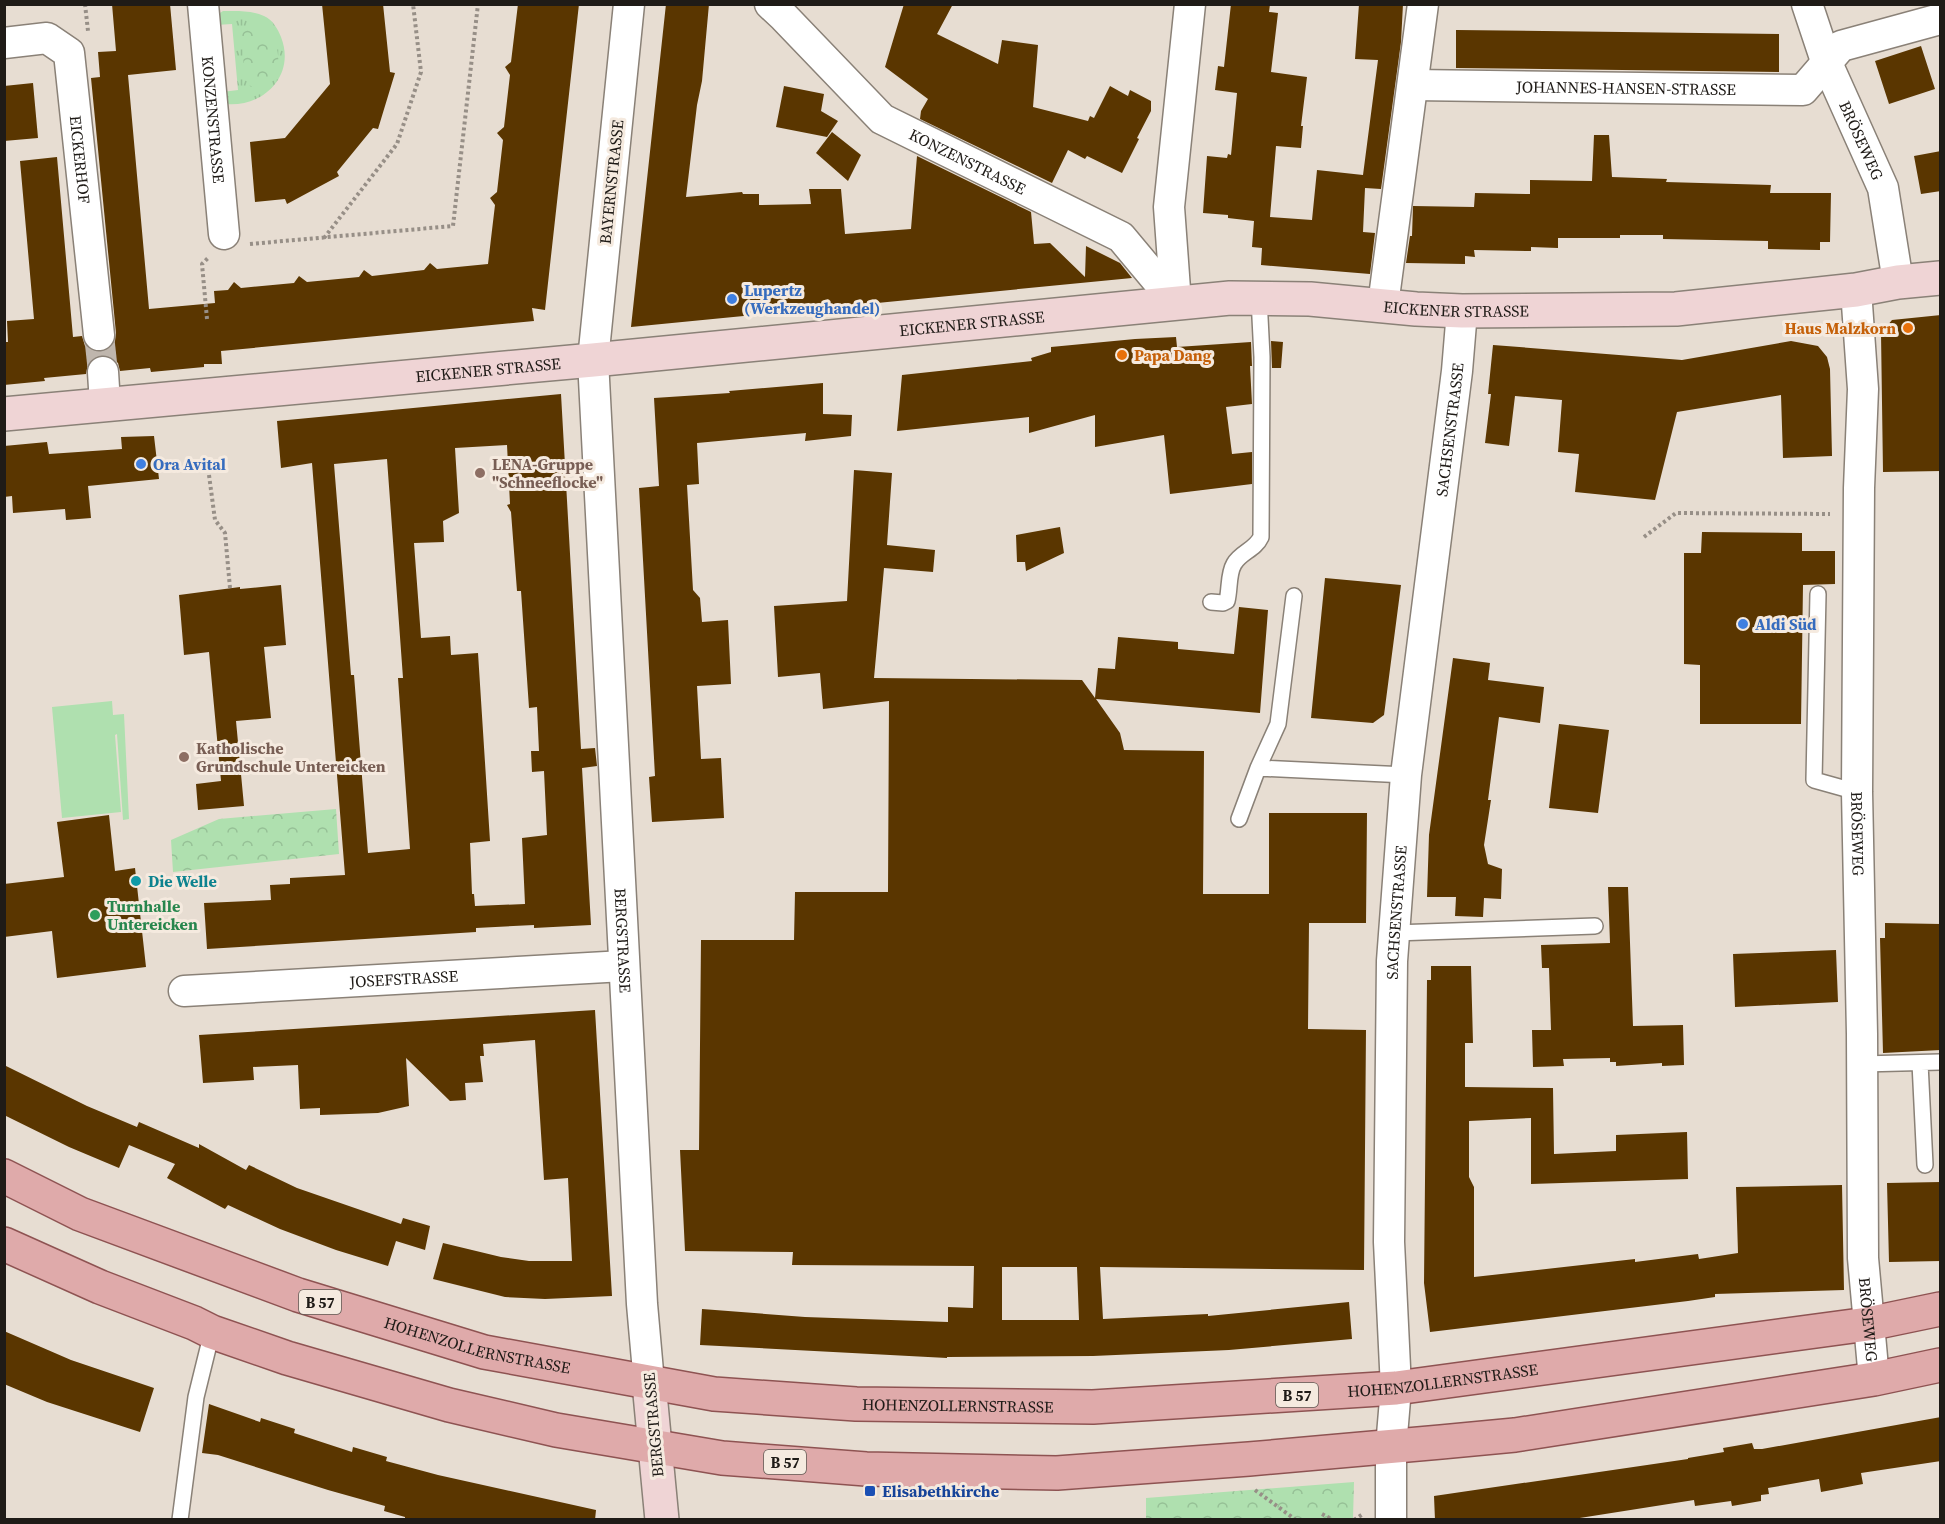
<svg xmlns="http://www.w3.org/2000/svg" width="1945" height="1524" viewBox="0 0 1945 1524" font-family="'Source Serif 4',serif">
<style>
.grass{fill:url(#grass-tufts)}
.forest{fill:url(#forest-crowns)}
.pitch{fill:#afe0af}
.building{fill:#5a3600;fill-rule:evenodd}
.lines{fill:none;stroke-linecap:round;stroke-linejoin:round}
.street-tunnel{stroke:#bfb6ad;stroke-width:30;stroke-dasharray:30 15;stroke-linecap:butt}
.lane-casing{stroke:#8a8177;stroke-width:18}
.street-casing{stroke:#8a8177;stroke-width:33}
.secondary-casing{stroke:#8a8177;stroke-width:36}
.primary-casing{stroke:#8e5352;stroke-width:36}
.path{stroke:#978f87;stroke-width:4;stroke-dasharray:3 3;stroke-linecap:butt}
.lane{stroke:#fff;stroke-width:15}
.street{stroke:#fff;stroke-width:30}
.secondary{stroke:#efd4d5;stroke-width:33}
.primary{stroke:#dfaaaa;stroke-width:33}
.shop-dot{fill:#3f7fe0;stroke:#f5eadf;stroke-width:2}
.food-dot{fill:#e8710a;stroke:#f5eadf;stroke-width:2}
.education-dot{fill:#8d6e63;stroke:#f5eadf;stroke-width:2}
.culture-dot{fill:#0f9aa8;stroke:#f5eadf;stroke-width:2}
.leisure-dot{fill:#2e9e5b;stroke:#f5eadf;stroke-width:2}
.transit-dot{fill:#1a4fb4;stroke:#f5eadf;stroke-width:2}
.labels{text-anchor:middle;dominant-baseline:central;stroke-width:6;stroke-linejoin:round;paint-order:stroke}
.shield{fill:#f5eadf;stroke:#5f5953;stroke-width:1.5}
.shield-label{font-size:15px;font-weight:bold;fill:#1f1b17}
.street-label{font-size:16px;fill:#1f1b17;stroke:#f5eadf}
.shop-label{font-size:16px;font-weight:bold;fill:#366cbe;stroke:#f5eadf;text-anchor:start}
.food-label{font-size:16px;font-weight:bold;fill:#c56008;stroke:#f5eadf;text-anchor:end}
.education-label{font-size:16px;font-weight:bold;fill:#785e54;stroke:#f5eadf;text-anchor:start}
.culture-label{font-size:16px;font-weight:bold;fill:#0d838f;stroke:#f5eadf;text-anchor:start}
.leisure-label{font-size:16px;font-weight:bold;fill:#27864d;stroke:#f5eadf;text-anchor:start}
.transit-label{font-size:16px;font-weight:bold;fill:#164399;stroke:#f5eadf;text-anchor:start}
</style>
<defs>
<pattern id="grass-tufts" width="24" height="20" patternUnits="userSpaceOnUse" patternTransform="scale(1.5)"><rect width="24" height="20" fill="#afe0af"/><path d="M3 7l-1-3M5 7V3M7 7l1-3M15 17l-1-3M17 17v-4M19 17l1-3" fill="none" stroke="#96c096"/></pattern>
<pattern id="forest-crowns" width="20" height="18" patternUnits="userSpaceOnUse" patternTransform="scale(1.5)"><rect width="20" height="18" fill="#afe0af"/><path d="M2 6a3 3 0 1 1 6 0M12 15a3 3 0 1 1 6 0" fill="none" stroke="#96c096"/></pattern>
</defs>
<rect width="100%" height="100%" fill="#e7ddd2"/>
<path class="grass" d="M223 11C237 11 250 10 264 16 272 19 278 29 281 37 296 75 264 108 225 104L222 92 238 90 232 24 216 25 215 16Z"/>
<path class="forest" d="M250 24C290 33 285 89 251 87 241 74 244 49 242 34L243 28Z
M336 809 339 854 173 872 171 840 219 819Z
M1354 1482 1353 1519H1146V1498Z"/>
<path class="pitch" d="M112 701 113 715 124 714 129 819 123 820 117 734 115 735 121 812 62 818 52 707Z"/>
<path class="building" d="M112 4H170L176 70 128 75 149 309 215 303 214 291 228 290 234 282 241 288 294 283 299 276 307 282 359 277 364 270 372 276 424 270 430 263 437 269 488 264 495 205 490 198 497 192 503 140 497 133 504 127 510 75 505 67 511 62 518 4H579L545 310 532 308 534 321 221 351 222 364H204V367L151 372 150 368 120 371 118 363 111 357 101 355 93 358 88 364 86 374 44 378 45 381 4 385V342H8L7 321 34 319 20 161 57 157 73 337 82 336 85 346 93 351 100 352 109 349 115 341 116 333 91 78 100 77 98 52 116 51Z
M322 4H383L390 72 395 73 378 129 373 128 337 172 339 176 287 204 285 199 255 202 250 142 285 138 330 84Z
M666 4H709L702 81 697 105 686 197 742 192 743 194H759V205L811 204 809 189H841L845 234 911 229 917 156 1031 212 1034 244 1050 243 1085 277 1086 246 1120 263 1132 278 631 327Z
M904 4H953L937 34 998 64 1002 40 1038 45 1033 107 1088 121 1090 116 1094 118 1110 86 1128 96 1130 90 1151 101V111L1137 138 1139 139 1122 173 1087 156 1085 159 1068 150 1052 183 920 119 921 111 928 99 885 67Z
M1231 4H1270L1269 12 1278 13 1271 72 1307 77 1301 126H1303L1301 148 1276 146 1270 217 1312 220 1317 170 1363 175 1378 60 1355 59 1359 4H1403L1401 42 1381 189 1365 188 1363 232 1375 233 1370 274 1261 265 1262 248 1252 247 1254 221 1228 218V215L1203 213 1207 156 1227 158 1228 154 1231 155 1237 93 1215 90 1218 66 1224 67Z
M1456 30 1779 34V72L1456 68Z
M1921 46 1935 89 1889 104 1875 61Z
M33 83 38 138 4 141V86Z
M784 86 824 94 821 111 838 121 827 137 776 127Z
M832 132 861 155 848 181 816 153Z
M1594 135H1609L1612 177 1667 179 1666 182 1771 185 1770 193H1831L1830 242H1820V250L1768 249V241L1663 239V235H1620V238H1558V248L1531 247V251L1474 250 1475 257 1465 256V264L1406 263 1410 236H1412L1413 206 1474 207 1475 193 1530 194V180L1592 181Z
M1941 151V191L1921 194 1914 156Z
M1941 315V471L1883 472 1881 333 1892 320Z
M1176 337 1177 347 1251 342 1252 366H1250L1252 404 1226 407 1232 454 1252 452V484L1170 494 1164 435 1095 447V415L1029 433V417L897 431 902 375 1032 361 1031 358 1051 352V347L1135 339Z
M1271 341 1283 342 1281 368H1272Z
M1791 341 1818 346 1827 357 1830 369 1832 456 1783 458 1781 395 1677 412 1655 500 1575 492 1579 454 1558 452 1562 400 1515 396 1509 446 1485 443 1491 394H1488L1493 345 1682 360Z
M823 383V414L852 415 851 436 805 441 806 433 697 443 699 484 687 485 693 590 700 598 702 622 728 620 731 684 697 686 701 759 721 758 724 818 652 822 649 777 655 776 639 488 659 486 654 398 730 393 729 391Z
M561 394 581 749 595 748 597 766 582 768 591 925 534 928V925L476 928V932L207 949 204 903 271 900 270 885 290 884V878L345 875 312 463 281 468 277 421ZM507 445 510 504 507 505 511 512 517 591H521L529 708 537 707 539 751H531L532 772 544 771 547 835 522 838 525 904 475 906 474 894H472L470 843 490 841 478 653 451 655 450 636 421 638 414 543 444 542 443 521 459 513 455 448ZM387 459 403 678H398L410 849 368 853 354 675H351L334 464Z
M154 436 159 479 88 486 91 518 66 520 65 509 13 513 12 496 4 497V446L47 442 49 454 122 449 121 437Z
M854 470 892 473 887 545 935 550 933 572 884 568 874 678 1082 680 1095 698 1098 668 1115 669 1118 637 1178 642V649L1234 654 1239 607 1268 610 1260 713 1096 699 1120 733 1124 750 1204 751 1203 894H1269V813H1367L1366 923H1309L1308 1029 1366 1030 1364 1270 1100 1267 1103 1319 1208 1314V1316L1349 1302 1352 1339 1229 1350 1093 1356 947 1357V1358L700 1345 702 1309 805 1317 948 1322V1307L973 1308 974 1266 792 1265 793 1252 685 1251 680 1150H699L701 940H794L795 892H888L889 701 823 709 820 673 778 677 774 606 847 601ZM1002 1267H1077L1079 1320H1002Z
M1060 527 1064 553 1026 571 1025 562H1017L1016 535Z
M1702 532 1802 533V551H1835V584L1803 585 1801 724H1700V665L1684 664V553H1701Z
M1325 578 1401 585 1384 715 1373 723 1311 718Z
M281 585 286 645 264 647 271 718 236 721 244 806 198 810 196 784 221 781 209 652 184 655 179 595 240 587V589Z
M1453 658 1490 663 1488 680 1544 687 1540 723 1499 717 1488 800H1491L1484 845 1488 864 1502 869 1501 899 1484 898 1483 917 1455 916 1456 897H1427L1429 835Z
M1559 724 1609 730 1598 813 1549 808Z
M109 815 115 871 135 868 146 967 57 978 52 931 4 937V884L64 877 57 822Z
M1608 887H1628L1633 1026 1683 1025 1684 1065 1662 1066V1063L1616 1066V1062H1610V1058L1563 1059 1564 1066 1533 1067 1532 1030H1551L1549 968H1542L1541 945 1610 943Z
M1885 923 1941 924V1050L1883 1053 1880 938H1885Z
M1836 950 1838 1002 1735 1007 1733 954Z
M1431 966H1471L1473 1043H1465V1087L1553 1088 1554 1154 1616 1151V1135L1687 1132 1688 1179 1531 1184V1118L1469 1121V1177L1474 1187V1277L1635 1259V1262L1698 1254 1699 1259 1738 1253 1736 1187 1842 1185 1844 1290 1715 1294V1297L1688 1301 1430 1332 1424 1283 1427 980H1431Z
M595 1010 612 1296 545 1299 505 1297 433 1279 443 1243 501 1257 529 1261H572L568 1178 544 1180 535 1040 483 1044 484 1056H480L483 1082 465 1083 466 1100 450 1101 406 1058 409 1106 378 1113 320 1115V1108L300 1109 298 1065 253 1067 254 1080 203 1083 199 1035Z
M4 1065 87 1106 137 1127 139 1122 199 1148V1144L246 1170 249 1165 297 1188 401 1224 403 1218 430 1226 425 1250 396 1241 388 1266 336 1250 280 1229 228 1205 225 1209 167 1178 175 1164 129 1145 119 1168 69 1147 4 1115Z
M1941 1182V1261L1889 1262 1887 1183Z
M4 1331 71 1360 154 1388 140 1432 47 1402 4 1384Z
M209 1404 260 1422 261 1418 295 1429 294 1433 352 1452 353 1447 387 1457 386 1461 438 1475 596 1510 595 1520H405V1517L384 1511 385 1506 328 1490 218 1455 202 1453Z
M1941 1417V1461L1861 1473 1863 1484 1821 1492 1819 1479 1768 1488 1769 1494 1761 1495V1501L1732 1506 1731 1501 1695 1506 1694 1500 1567 1520H1435L1434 1496 1688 1459V1458L1724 1452 1723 1448 1752 1443 1754 1449H1762Z"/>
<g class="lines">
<path class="street-tunnel" d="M99 335 103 372"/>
<g class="lane-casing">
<path id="lane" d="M1818 594 1814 780 1857 792
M1211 602 1223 603 1227 601C1230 589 1228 574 1234 564 1241 552 1255 550 1261 537L1262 357 1259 298
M1258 768 1406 775
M1239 819 1258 768 1278 724 1294 596
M1394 933 1595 926
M1920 1063 1925 1165
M1862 1064 1940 1062
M180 1520 196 1397 212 1332"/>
</g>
<g class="street-casing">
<g id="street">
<path id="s1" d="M203 4 224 234"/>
<path id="s2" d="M629 4 593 360 642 1304 649 1383"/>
<path id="s3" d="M770 4 784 17 882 119 1121 237 1176 303"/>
<path id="s4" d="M1807 4 1826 61 1883 188 1898 282"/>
<path id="s5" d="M4 43 47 38 69 53 99 335"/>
<path id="s6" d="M1413 85 1803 90 1841 46 1940 19"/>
<path id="s7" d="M1856 290 1863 389 1859 488 1857 792 1862 1034 1863 1258 1874 1379"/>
<path d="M1176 303 1169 207 1190 4"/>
<path d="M1383 305 1423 4"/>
<path d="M103 372 105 404"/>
<path id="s8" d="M184 991 624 966"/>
<path id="s9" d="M1391 1520V1447L1396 1388 1389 1242 1392 961 1406 775 1457 371 1462 311"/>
</g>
</g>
<g class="secondary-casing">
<g id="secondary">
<path id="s10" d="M4 414 593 360 1230 298 1310 299 1416 309 1462 311 1676 309 1856 290 1898 282 1940 278"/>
<path d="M649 1383 662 1520"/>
</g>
</g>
<g class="primary-casing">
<g id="primary">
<path id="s11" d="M4 1176 80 1214 298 1295 484 1352 714 1394 856 1404 1093 1407 1396 1388 1868 1324 1940 1309"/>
<path d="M4 1244 100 1287 194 1323 212 1332 287 1358 449 1405 556 1430 722 1458 866 1469 1057 1473 1249 1459 1441 1442 1515 1435 1874 1379 1940 1365"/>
</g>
</g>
<path class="path" d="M85 4 88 31
M324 238 397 144 421 72 413 4
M250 244 453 226 478 4
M207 319 202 264 209 257
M209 475 215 520 225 533 230 588
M1644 537 1676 513 1830 514
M1255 1490 1296 1520
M1322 1514 1333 1520
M1354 1520 1363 1514"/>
<use href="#lane" class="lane"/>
<use href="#street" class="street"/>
<use href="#secondary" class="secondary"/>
<use href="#primary" class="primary"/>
</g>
<g class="shop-dot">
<circle cx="732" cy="299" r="6"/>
<circle cx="141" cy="464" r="6"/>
<circle cx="1743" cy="624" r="6"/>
</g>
<g class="food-dot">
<circle cx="1908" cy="328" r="6"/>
<circle cx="1122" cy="355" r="6"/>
</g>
<g class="education-dot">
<circle cx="480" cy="473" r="6"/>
<circle cx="184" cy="757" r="6"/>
</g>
<circle class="culture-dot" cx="136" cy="881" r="6"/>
<circle class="leisure-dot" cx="95" cy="915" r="6"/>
<rect class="transit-dot" x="864" y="1485" width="12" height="12" rx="3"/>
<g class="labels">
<g class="shield">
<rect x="299" y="1290" width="42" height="24" rx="4.5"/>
<rect x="1276" y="1383" width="42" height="24" rx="4.5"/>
<rect x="764" y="1450" width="42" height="24" rx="4.5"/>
</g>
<g class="shield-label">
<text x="320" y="1302">B 57</text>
<text x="1297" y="1395">B 57</text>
<text x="785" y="1462">B 57</text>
</g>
<g class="street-label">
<text stroke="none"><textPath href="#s6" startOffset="213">JOHANNES-HANSEN-STRASSE</textPath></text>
<text stroke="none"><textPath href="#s1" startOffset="116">KONZENSTRASSE</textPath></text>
<text stroke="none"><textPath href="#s4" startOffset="147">BRÖSEWEG</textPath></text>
<text stroke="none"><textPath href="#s5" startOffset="177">EICKERHOF</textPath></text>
<text stroke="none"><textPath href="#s3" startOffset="256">KONZENSTRASSE</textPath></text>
<text transform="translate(611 182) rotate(-84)">BAYERNSTRASSE</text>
<text stroke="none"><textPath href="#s10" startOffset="1458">EICKENER STRASSE</textPath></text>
<text stroke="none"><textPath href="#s10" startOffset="972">EICKENER STRASSE</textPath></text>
<text stroke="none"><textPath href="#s10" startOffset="486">EICKENER STRASSE</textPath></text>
<text stroke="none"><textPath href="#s9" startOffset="1094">SACHSENSTRASSE</textPath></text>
<text stroke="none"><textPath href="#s7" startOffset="544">BRÖSEWEG</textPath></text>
<text stroke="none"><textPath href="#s9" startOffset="608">SACHSENSTRASSE</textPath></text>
<text stroke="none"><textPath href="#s2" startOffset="939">BERGSTRASSE</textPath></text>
<text stroke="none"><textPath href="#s8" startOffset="220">JOSEFSTRASSE</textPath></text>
<text stroke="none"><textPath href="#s7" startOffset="1030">BRÖSEWEG</textPath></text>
<text stroke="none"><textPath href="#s11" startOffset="504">HOHENZOLLERNSTRASSE</textPath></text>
<text stroke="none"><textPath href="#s11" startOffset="1476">HOHENZOLLERNSTRASSE</textPath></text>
<text stroke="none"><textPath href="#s11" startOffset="990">HOHENZOLLERNSTRASSE</textPath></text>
<text transform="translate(653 1425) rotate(-95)">BERGSTRASSE</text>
</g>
<g class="shop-label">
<text x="744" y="290">Lupertz<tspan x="744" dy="18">(Werkzeughandel)</tspan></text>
<text x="153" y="464">Ora Avital</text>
<text x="1755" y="624">Aldi Süd</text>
</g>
<g class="food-label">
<text x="1896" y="328">Haus Malzkorn</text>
<text x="1134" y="355" text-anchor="start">Papa Dang</text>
</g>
<g class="education-label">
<text x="492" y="464">LENA-Gruppe<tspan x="492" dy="18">"Schneeflocke"</tspan></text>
<text x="196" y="748">Katholische<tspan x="196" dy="18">Grundschule Untereicken</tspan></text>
</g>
<g class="culture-label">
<text x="148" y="881">Die Welle</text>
</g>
<g class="leisure-label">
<text x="107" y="906">Turnhalle<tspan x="107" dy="18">Untereicken</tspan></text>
</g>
<g class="transit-label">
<text x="882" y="1491">Elisabethkirche</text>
</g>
</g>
<rect width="1945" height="1524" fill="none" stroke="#1f1b17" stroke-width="12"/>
</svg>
